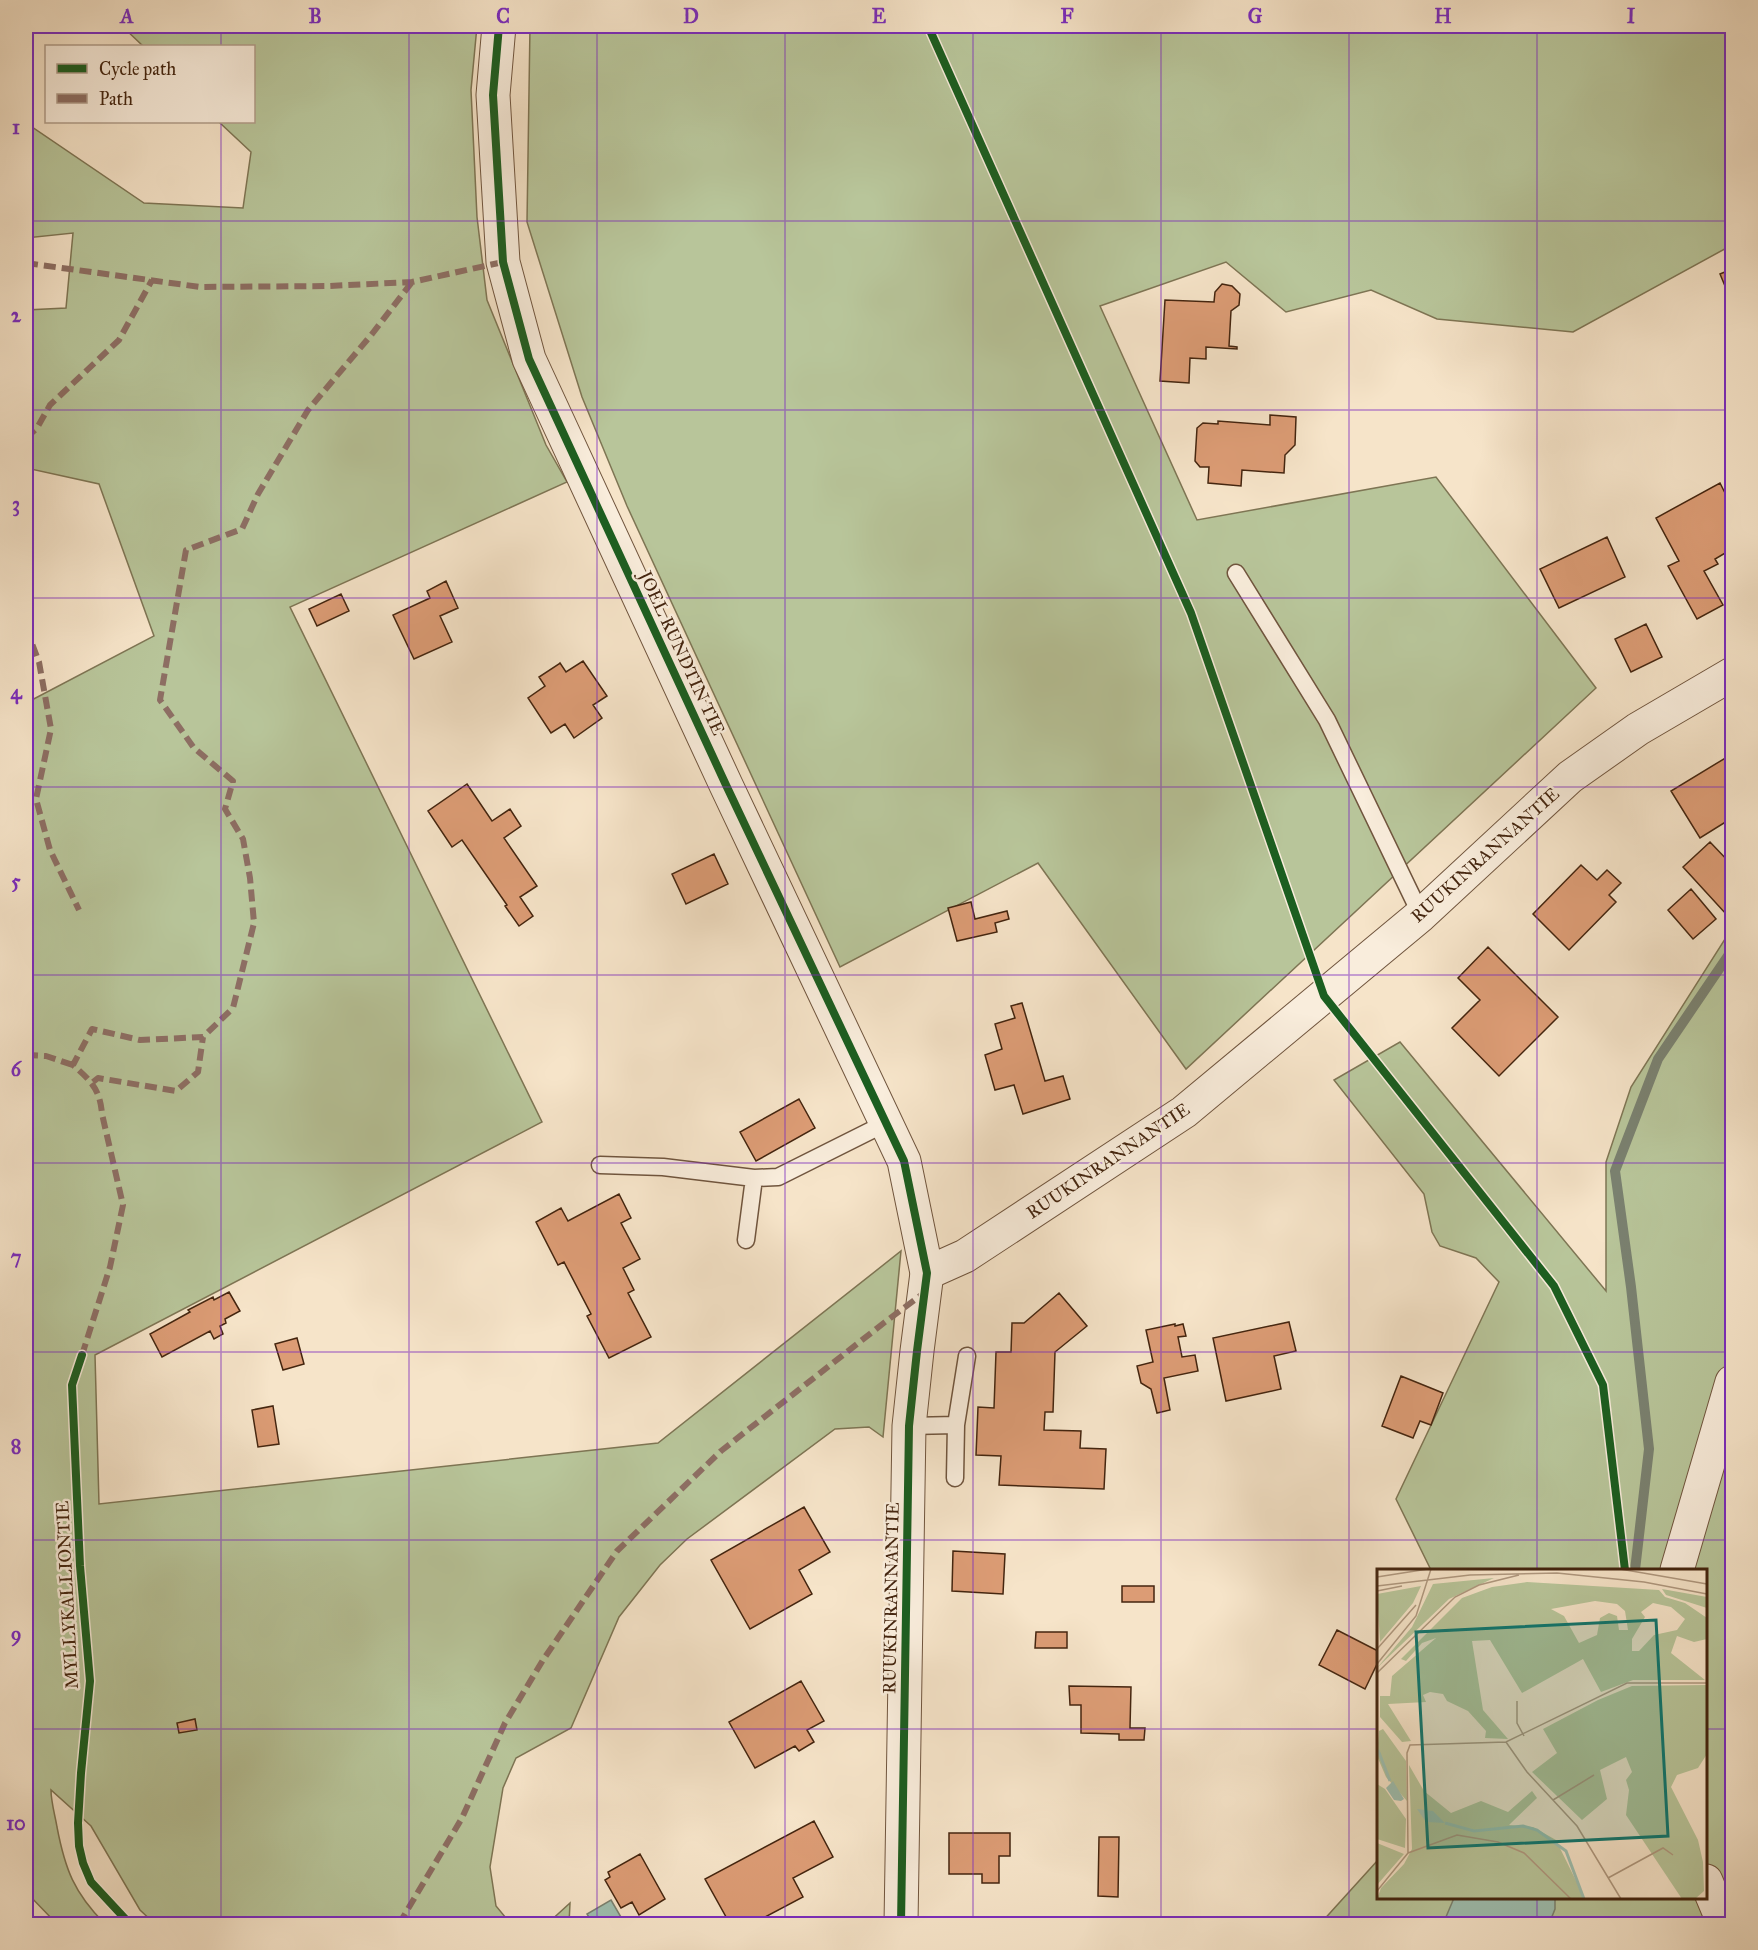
<svg xmlns="http://www.w3.org/2000/svg" width="1758" height="1950" viewBox="0 0 1758 1950" font-family="'IM FELL Great Primer',serif">
<style>
.green{fill:#b8c59a;stroke:#7e7554;stroke-width:1.5}
.water{fill:#9ebfb0;stroke:#7a8170;stroke-width:1.5}
.lines{fill:none;stroke-linecap:round;stroke-linejoin:round}
.stream{stroke:#7a8170;stroke-width:10}
.building{fill:#dc9c75;stroke:#44250f;stroke-width:1.5}
.service-casing{stroke:#70553e;stroke-width:19}
.minor-casing{stroke:#70553e;stroke-width:35}
.tertiary-casing{stroke:#70553e;stroke-width:35}
.service{stroke:#f9eddc;stroke-width:16}
.minor{stroke:#f9eddc;stroke-width:33}
.tertiary{stroke:#f9eddc;stroke-width:33}
.quiet{stroke:#8d6e63;stroke-width:6;stroke-dasharray:12 6;stroke-linecap:butt}
.cycleway-casing{stroke:#f9eddc;stroke-width:11}
.cycleway{stroke:#1b5e20;stroke-width:8}
.grid{fill:none;stroke:#7b2cbf;stroke-width:1.5;stroke-opacity:0.55}
.labels{text-anchor:middle;dominant-baseline:central;stroke-width:5;stroke-linejoin:round;paint-order:stroke}
.street-label{font-size:18px;fill:#44250f;stroke:#f9eddc}
.inset-river{fill:none;stroke:#9ebfb0;stroke-width:3}
.inset-road{fill:none;stroke:#af987f;stroke-width:1.5}
.view{fill:#0f766e;fill-opacity:0.15;stroke:#0f766e;stroke-width:3}
.inset-edge{fill:none;stroke:#44250f;stroke-width:3}
.neatline{fill:none;stroke:#7b2cbf;stroke-width:2}
.grid-label{font-size:20px;text-anchor:middle;font-weight:bold;fill:#7b2cbf}
</style>
<rect width="100%" height="100%" fill="#f6e4c9"/>
<filter id="stains"><feTurbulence type="fractalNoise" baseFrequency=".00333" numOctaves="4"/><feColorMatrix values="0 0 0 0 .2 0 0 0 0 .09 0 0 0 0 .02 0 0 0 .5 -.17"/></filter>
<radialGradient id="worn" r=".72"><stop offset=".6" stop-color="#630" stop-opacity="0"/><stop offset="1" stop-color="#630" stop-opacity=".3"/></radialGradient>
<path class="green" d="M124 26H477L471 90 477 217 487 300 546 445 567 482 290 607 542 1122 95 1355 99 1504 658 1443 901 1251 883 1437 869 1427 835 1429 687 1539 660 1565 619 1617 571 1728 516 1758 503 1788 490 1867 496 1906 511 1924H155L140 1910 91 1826 51 1790C51 1802 55 1815 57 1827 65 1869 74 1893 105 1924H57L26 1892V703L154 636 99 484 26 468V310L66 308 73 233 26 238V123L144 203 243 208 251 152 219 122H254V46H143L124 28Z
M530 26H1732V245L1573 332 1437 319 1371 290 1286 312 1226 262 1100 306 1197 520 1436 477 1596 688 1186 1069 1038 863 840 967 627 506 582 397 527 222Z
M1732 928V1924H1320L1378 1860V1898H1706V1570H1431L1396 1499 1499 1282 1476 1258 1440 1246 1432 1232 1424 1194 1334 1080 1400 1042 1606 1291V1162L1631 1087Z
M570 1903 569 1924H547Z"/>
<path class="water" d="M1454 1898H1555V1909L1549 1924H1443Z
M611 1900 625 1924H593L587 1914Z"/>
<g class="lines">
<path class="stream" d="M1635 1570 1649 1449 1631 1287 1615 1171 1658 1059 1732 950"/>
</g>
<path class="building" d="M1732 269V303L1720 274Z
M1222 284 1232 286 1240 294 1239 305 1231 311 1229 346 1237 347V349L1206 347V359L1190 358 1189 383 1160 381 1165 300 1214 302 1215 292Z
M1270 415 1296 417 1295 445 1285 455 1284 473 1242 470 1241 486 1208 483 1209 467H1200L1195 461 1197 428 1203 423 1218 424V421L1270 425Z
M1720 483 1732 507 1728 511 1732 519V549L1715 559 1718 564 1704 571 1723 605 1697 619 1668 566 1679 561 1656 518Z
M1607 537 1625 577 1559 608 1540 569Z
M446 581 458 608 440 616 452 642 414 659 393 615 430 598 427 591Z
M341 594 349 611 317 626 309 609Z
M1646 624 1662 657 1631 672 1615 639Z
M583 661 607 696 593 705 602 718 574 738 565 724 551 733 528 698 545 686 539 677 559 664 560 663 566 672Z
M1732 754V818L1700 838 1671 791Z
M467 784 492 821 510 809 521 826 504 838 537 886 520 897 533 916 519 926 505 906 507 905 462 840 452 847 428 811Z
M1710 842 1731 864 1732 863V908L1726 914 1683 867Z
M714 854 728 884 686 904 672 874Z
M1581 865 1597 880 1607 870 1621 883 1609 895 1616 902 1569 950 1533 914Z
M1691 889 1716 919 1693 939 1668 910Z
M971 902 975 919 1007 911 1009 919 995 923 997 932 957 941 948 908Z
M1488 947 1558 1017 1499 1076 1452 1028 1480 1000 1458 978Z
M1022 1003 1045 1081 1063 1076 1070 1099 1023 1114 1014 1085 995 1090 985 1055 1002 1049 995 1024 1015 1018 1011 1006Z
M799 1099 815 1128 756 1161 740 1132Z
M619 1194 631 1218 621 1223 640 1259 623 1268 634 1290 628 1293 651 1337 609 1358 587 1316 591 1314 564 1262 558 1265 536 1222 561 1208 568 1221Z
M229 1292 240 1311 225 1319 226 1323 220 1326 223 1334 214 1339 210 1331 162 1357 150 1334 190 1312 188 1310 213 1297 214 1300Z
M1059 1293 1087 1326 1055 1352 1053 1412H1045L1044 1430 1081 1431 1080 1448 1106 1449 1104 1489 999 1485 1001 1456 976 1455 978 1407 994 1408 996 1352H1011L1012 1323H1024Z
M1289 1322 1296 1351 1274 1356 1281 1389 1226 1401 1213 1338Z
M1175 1324V1326L1183 1324 1186 1336 1178 1337 1182 1357 1195 1355 1198 1371 1164 1378 1170 1410 1157 1413 1151 1389 1141 1383 1137 1366 1153 1362 1146 1330Z
M297 1338 304 1364 283 1370 275 1344Z
M1401 1376 1443 1393 1431 1425 1420 1421 1413 1438 1382 1426Z
M273 1406 279 1444 258 1447 252 1410Z
M804 1507 830 1552 799 1570 812 1594 750 1629 711 1560Z
M953 1551 1005 1554 1003 1594 952 1591Z
M1122 1586H1154V1602H1122Z
M1337 1630 1378 1651V1662L1365 1689 1319 1665Z
M1036 1632H1067V1648H1035Z
M801 1681 824 1721 807 1730 814 1742 799 1751 795 1746 755 1768 729 1722Z
M1069 1686 1131 1687 1130 1728H1145L1144 1740H1119V1734L1081 1733V1705H1070Z
M195 1719 197 1730 179 1733 177 1723Z
M814 1821 833 1857 793 1878 803 1897 752 1924H730L705 1879Z
M949 1833H1010V1856H999V1883H982V1874H949Z
M1099 1837H1119L1118 1897 1098 1896Z
M640 1854 665 1899 639 1915 632 1902 621 1908 605 1880 610 1877 608 1872Z"/>
<g class="lines">
<g class="service-casing">
<path id="service" d="M1236 573 1327 720 1421 915
M600 1165 663 1167 754 1178 778 1177 886 1123
M746 1240 754 1178
M909 1426 956 1425
M955 1478 956 1425 967 1356"/>
</g>
<g class="minor-casing">
<path id="minor" d="M927 1273 965 1256 1184 1112 1421 915 1570 777 1638 729 1732 674
M1677 1570 1732 1382
M1706 1881 1724 1924"/>
</g>
<g class="tertiary-casing">
<path id="tertiary" d="M499 26 493 95 503 262 529 359 726 785 904 1161 927 1273 917 1351 909 1426 901 1924"/>
</g>
<use href="#service" class="service"/>
<use href="#minor" class="minor"/>
<use href="#tertiary" class="tertiary"/>
<path class="quiet" d="M26 263 200 287 329 286 412 282 503 262
M26 438 37 428 50 405 119 340 152 280
M26 628 39 662 51 729 36 799 50 850 79 910
M26 1055 46 1056 73 1065
M93 1082 98 1078 176 1091 198 1072 203 1037
M82 1355 110 1267 123 1205 102 1114C100 1089 91 1081 73 1065L92 1029 140 1040 203 1037 233 1008 254 923 250 878 243 839 225 809 233 781 194 748 160 700 186 550 242 529 258 494 308 410 372 334 412 282
M1728 1395 1732 1396
M399 1924 462 1818 505 1723 543 1660 617 1551 721 1451 885 1322 924 1293"/>
<g class="cycleway-casing">
<path id="cycleway" d="M499 26 493 95 503 262 529 359 726 785 904 1161 927 1273 917 1351 909 1426 901 1924
M928 26 1191 613 1324 996 1554 1286 1603 1385 1625 1570
M82 1355 72 1385 80 1566 90 1681 81 1773 78 1823 79 1846 83 1863 91 1882 130 1924"/>
</g>
<use href="#cycleway" class="cycleway"/>
</g>
<path class="grid" d="M221 26V46M409 26V1924M597 26V1924M785 26V1924M973 26V1924M1161 26V1924M1349 26V1924M1537 26V1570M221 122V1924M26 221H1732M26 410H1732M26 598H1732M26 787H1732M26 975H1732M26 1163H1732M26 1352H1732M26 1540H1732M26 1729H1378M1706 1729H1732M1537 1898V1924"/>
<g class="labels">
<g class="street-label">
<text transform="translate(682 653) rotate(65)">JOEL RUNDTIN TIE</text>
<text transform="translate(1485 855) rotate(-42)">RUUKINRANNANTIE</text>
<text transform="translate(1108 1161) rotate(-34)">RUUKINRANNANTIE</text>
<text transform="translate(67 1595) rotate(-93)">MYLLYKALLIONTIE</text>
<text transform="translate(891 1598) rotate(-89)">RUUKINRANNANTIE</text>
</g>
</g>
<g transform="translate(1377 1569)">
<rect width="330" height="330" fill="#f6e4c9"/>
<path d="M117 9 72 30 0 99 35 58 56 15ZM150 13 282 21 288 28 308 34 330 49V70L317 73 300 67 294 84 328 111H256L224 123 206 90 145 124 113 71 95 72 106 141 131 170 108 169 109 162 91 142 70 132 66 125 53 123 46 126 49 133 11 135 34 172 25 173 3 148V127H13L15 107 59 69 45 74 29 92 24 90 85 29 115 18ZM218 32 240 35 248 42 251 61H242L240 47 232 44 223 49 220 66 202 74 187 47 174 40ZM276 34 294 38 308 50 300 61 277 66 262 82H255V70L268 48 264 43ZM44 17 36 34 3 73 0 25ZM285 20 330 28V39L289 26ZM330 116V185L321 199 300 206 294 218 321 271 326 293 327 322 318 330H305L249 246 252 221 249 211 255 203 249 188 223 201 230 230 205 251 155 203 180 184 166 160 221 131 255 117ZM6 160 29 192 30 232 9 208 0 187 2 162ZM32 196 47 222 74 244 104 232 131 243 155 222 160 229 132 256 156 258 179 271 208 330H0L4 319 27 295 35 280ZM0 215 8 220 29 250 28 279 0 270ZM0 274 27 285 0 316Z" fill="#b8c59a" fill-rule="evenodd"/>
<path d="M16 212 27 230 24 232 17 231 9 219ZM40 240 56 242 68 254 49 253Z" fill="#9ebfb0"/>
<path class="inset-river" d="M1 181 13 212M68 254 97 262 146 257 160 261 189 282 207 330"/>
<path class="inset-road" d="M243 0 330 15M0 8 51 0M0 17 93 6 180 4 267 13 330 25M0 22 25 17M0 80 39 36M0 95 39 47 54 0M0 104 78 28 102 16 142 6M140 132V154L147 167M129 173 150 203 200 257 244 330M176 231 217 206M31 284 80 266 121 273 147 284 194 330M231 309 286 279 296 286M0 322 31 284 30 184 33 176 129 173 250 114H330"/>
<path class="view" d="M279 51 291 267 51 279 39 63Z"/>
<rect width="330" height="330" class="inset-edge"/>
</g>
<rect width="1758" height="1950" fill="none" stroke="#f6e4c9" stroke-width="66"/>
<rect x="45" y="45" width="210" height="78" fill="#f9eddc" stroke="#b19d8a" stroke-width="1.5"/>
<rect x="57" y="64" width="30" height="9" fill="#1b5e20" stroke="#b19d8a" stroke-width="1.5"/>
<text x="99" y="75" font-size="18" fill="#44250f">Cycle path</text>
<rect x="57" y="94" width="30" height="9" fill="#8d6e63" stroke="#b19d8a" stroke-width="1.5"/>
<text x="99" y="105" font-size="18" fill="#44250f">Path</text>
<rect x="33" y="33" width="1692" height="1884" class="neatline"/>
<g class="grid-label">
<text x="127" y="23">A</text>
<text x="315" y="23">B</text>
<text x="503" y="23">C</text>
<text x="691" y="23">D</text>
<text x="879" y="23">E</text>
<text x="1067" y="23">F</text>
<text x="1255" y="23">G</text>
<text x="1443" y="23">H</text>
<text x="1631" y="23">I</text>
<text x="16" y="134">1</text>
<text x="16" y="322">2</text>
<text x="16" y="511">3</text>
<text x="16" y="699">4</text>
<text x="16" y="888">5</text>
<text x="16" y="1076">6</text>
<text x="16" y="1264">7</text>
<text x="16" y="1453">8</text>
<text x="16" y="1641">9</text>
<text x="16" y="1830">10</text>
</g>
<rect width="100%" height="100%" filter="url(#stains)"/>
<rect width="100%" height="100%" fill="url(#worn)"/>
</svg>
